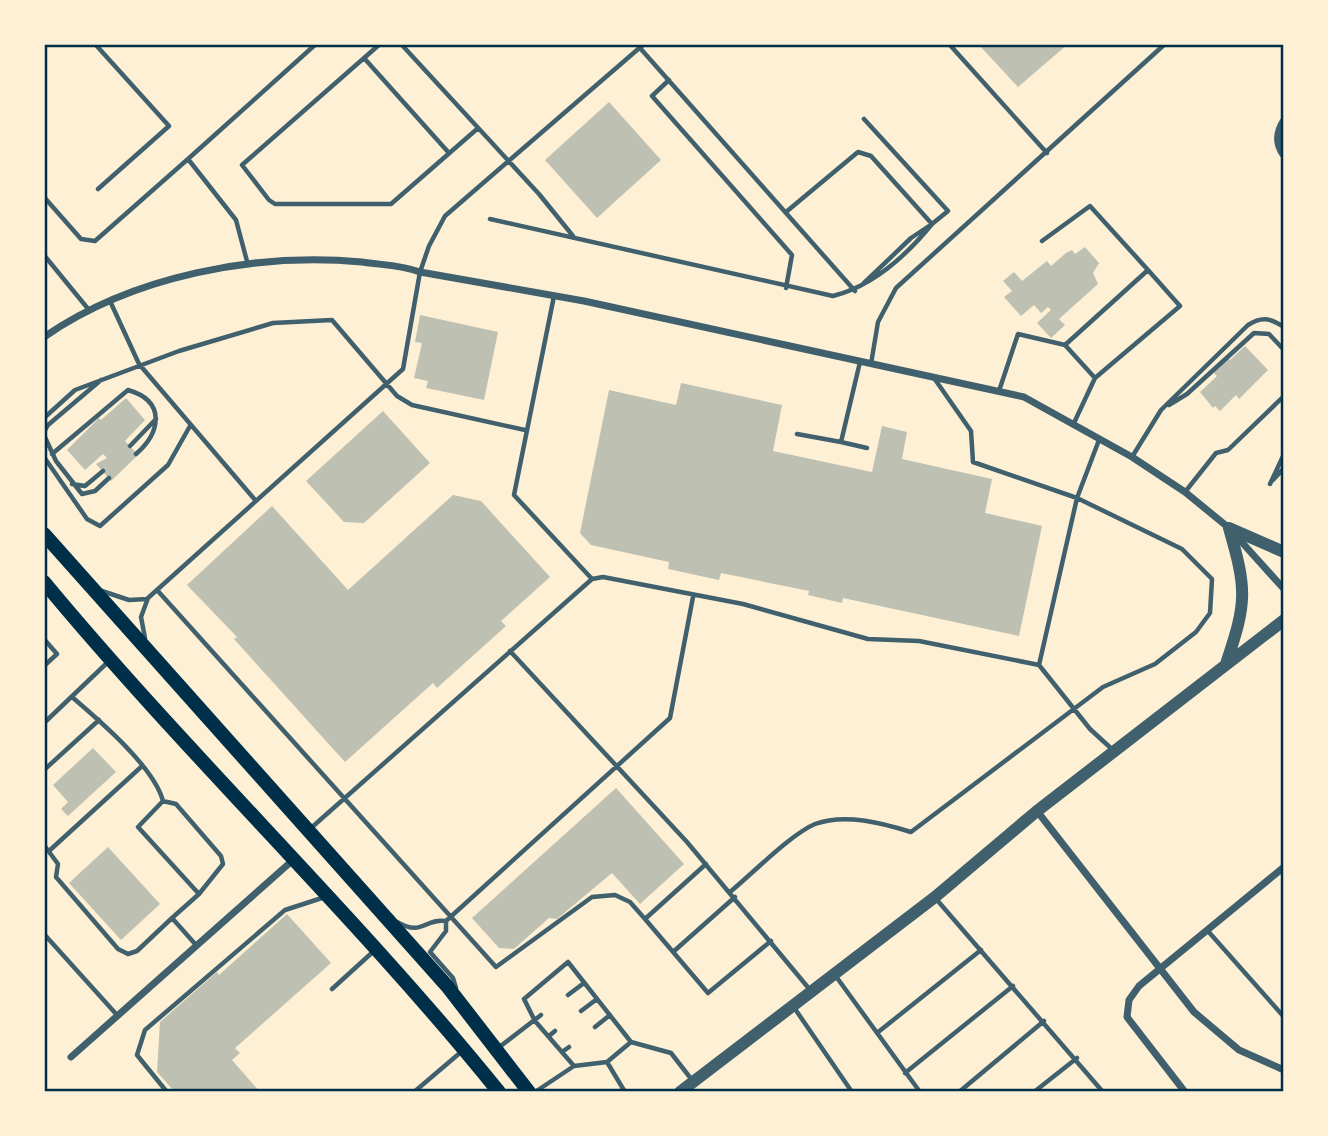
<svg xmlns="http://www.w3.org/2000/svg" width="1328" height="1136" viewBox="0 0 1328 1136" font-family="'Roboto Serif',serif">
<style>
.building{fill:#bec0b2}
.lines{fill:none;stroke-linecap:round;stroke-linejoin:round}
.service{stroke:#3f606c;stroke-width:4.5}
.minor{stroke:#3f606c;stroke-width:7}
.tertiary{stroke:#3f606c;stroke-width:12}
.secondary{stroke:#003049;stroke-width:14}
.neatline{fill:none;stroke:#003049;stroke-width:2.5}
</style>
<rect width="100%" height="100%" fill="#fdf0d5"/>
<path class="building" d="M978 44H1068L1018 87Z
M609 102 661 160 597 218 545 160Z
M1085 247 1099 263 1093 273 1098 284 1059 319 1065 325 1051 338 1037 323 1051 310 1048 307 1041 313 1034 305 1021 316 1004 297 1012 291 1003 281 1014 272 1022 281 1047 261 1051 266 1066 253 1072 250 1075 254Z
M420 315 498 332 484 400 426 388 428 381 414 378 422 343 415 342Z
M1245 346 1268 370 1239 399 1236 395 1220 411 1215 406 1213 408 1200 392 1217 376 1214 373 1218 365 1227 357 1230 360Z
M681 383 782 405 773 451 872 472 882 426 907 432 902 459 992 479 985 513 1042 526 1019 636 843 598 842 603 808 595 809 591 721 573 719 580 668 569 669 562 591 545 580 533 609 390 676 405Z
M126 398 145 420 125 441 138 455 111 481 96 464 107 458 103 454 85 470 67 450 99 418 101 420Z
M383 411 430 463 364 523 344 522 306 481Z
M453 495 481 501 550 577 501 621 506 626 437 688 433 683 345 762 234 639 237 637 187 585 272 506 348 590Z
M93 748 116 772 68 816 61 809 68 802 53 785Z
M616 788 684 864 640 904 612 873 557 919 549 918 514 949 499 948 472 918Z
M108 847 160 904 121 940 69 883Z
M287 914 331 963 235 1048 240 1053 232 1060 260 1092H175L157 1072 160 1022 217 972 219 975Z"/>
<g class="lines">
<path class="service" d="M95 44 169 126 98 189
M380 44 242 165 269 200 275 204H391L477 129
M401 44 539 194 573 236
M949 44 1047 153
M640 48 855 291
M364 58 449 153
M669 80 652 96 792 255 786 288
M188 159 316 44
M44 197 81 239 95 241 188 159 236 220 248 265
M786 212 858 152 871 156 932 224 948 211 864 119
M490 219 833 296C873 286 906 256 932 224L911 238 864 283
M1042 241 1090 206 1148 270
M44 255 89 310
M554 296 514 495 592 579
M110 301 139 364 256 501
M1065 345 1148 270 1180 306 1095 378 1073 425
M871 364 878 322 896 288 1165 44
M999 391 1018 334 1065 345 1095 378
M1169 405 1187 394 1254 333 1269 334 1284 350
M44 418 75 390 179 351 273 323 332 320 397 396 412 405 525 430
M44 432 48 425 101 380
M797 434 841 442 860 362
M44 435 56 461 82 494 95 491 109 478
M1099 440 1077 498 1039 665 1090 729 1114 751
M841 442 867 448
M130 446 156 419
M52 454 128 390C166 401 161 432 136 454
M44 457 87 519 100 526 168 465 190 426
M1132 457 1161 410 1248 325C1262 316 1270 318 1284 327
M1273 480 1284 468
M72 484 85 486 103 471
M1270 484 1284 454
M1185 492 1216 453 1228 450 1284 396
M157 590 496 967 592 897 615 895 630 902 645 919
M102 591 129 600 147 599
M145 638 141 617 148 598 403 369 420 272 429 246 445 216 644 44
M44 639 57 654 44 666
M510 651 687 842 811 991
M72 697C100 721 154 767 163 801
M44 723 109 661
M44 770 99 720
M311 828 592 579 603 577 743 604 868 639 919 641 1039 665
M44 845 58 864 56 877 118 949 128 954 137 951 172 918
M49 851 141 767
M706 864 645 919 708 993 771 941
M730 892C752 874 791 834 815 824 845 813 882 823 911 832L1103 687 1155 664 1196 632 1210 613 1212 579 1182 549 1077 498 973 462 971 431 934 378
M937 900 1103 1092
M446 921 670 718 693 597
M397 922C423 937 424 918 446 921V931L430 952 453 978 456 988
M1207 930 1284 1017
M44 934 117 1015
M196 945 172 918 199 894 223 864 221 856 176 804 163 801 138 827 199 894
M673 952 735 897
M835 975 920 1092
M332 989 375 950
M568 995 584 983
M793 1006 852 1092
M581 1011 597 999
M595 1027 610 1015
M877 1033 981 950
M549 1036 555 1031
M498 1048 541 1015
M562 1052 569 1047
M607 1062 631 1042
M905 1073 1013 986
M167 1092 137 1055 145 1030 285 910 325 897
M414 1092 461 1052
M535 1092 574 1066
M625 1092 607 1062 574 1066 535 1021 524 999 568 962 631 1042 671 1053 692 1080
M959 1092 1044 1021
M1034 1092 1077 1058"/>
<path class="minor" d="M1284 120C1276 132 1275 144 1284 156
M44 337C132 276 256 252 362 262 382 265 401 265 420 272L584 301 1024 397 1132 457 1185 492 1229 528 1284 589
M1037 811 1194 1012 1239 1050 1284 1070
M71 1057 293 860
M1185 1092 1127 1017 1129 1000 1139 986 1284 867"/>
<path class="tertiary" d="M1229 528 1284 552
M1226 664C1247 602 1247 590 1229 528
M680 1092 935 897 1037 811 1284 620"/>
<path class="secondary" d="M44 534 447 986 529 1092
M44 582C190 758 356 915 499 1092"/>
</g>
<rect width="1328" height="1136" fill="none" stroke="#fdf0d5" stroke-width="91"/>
<rect x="46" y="46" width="1236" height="1044" class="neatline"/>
</svg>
